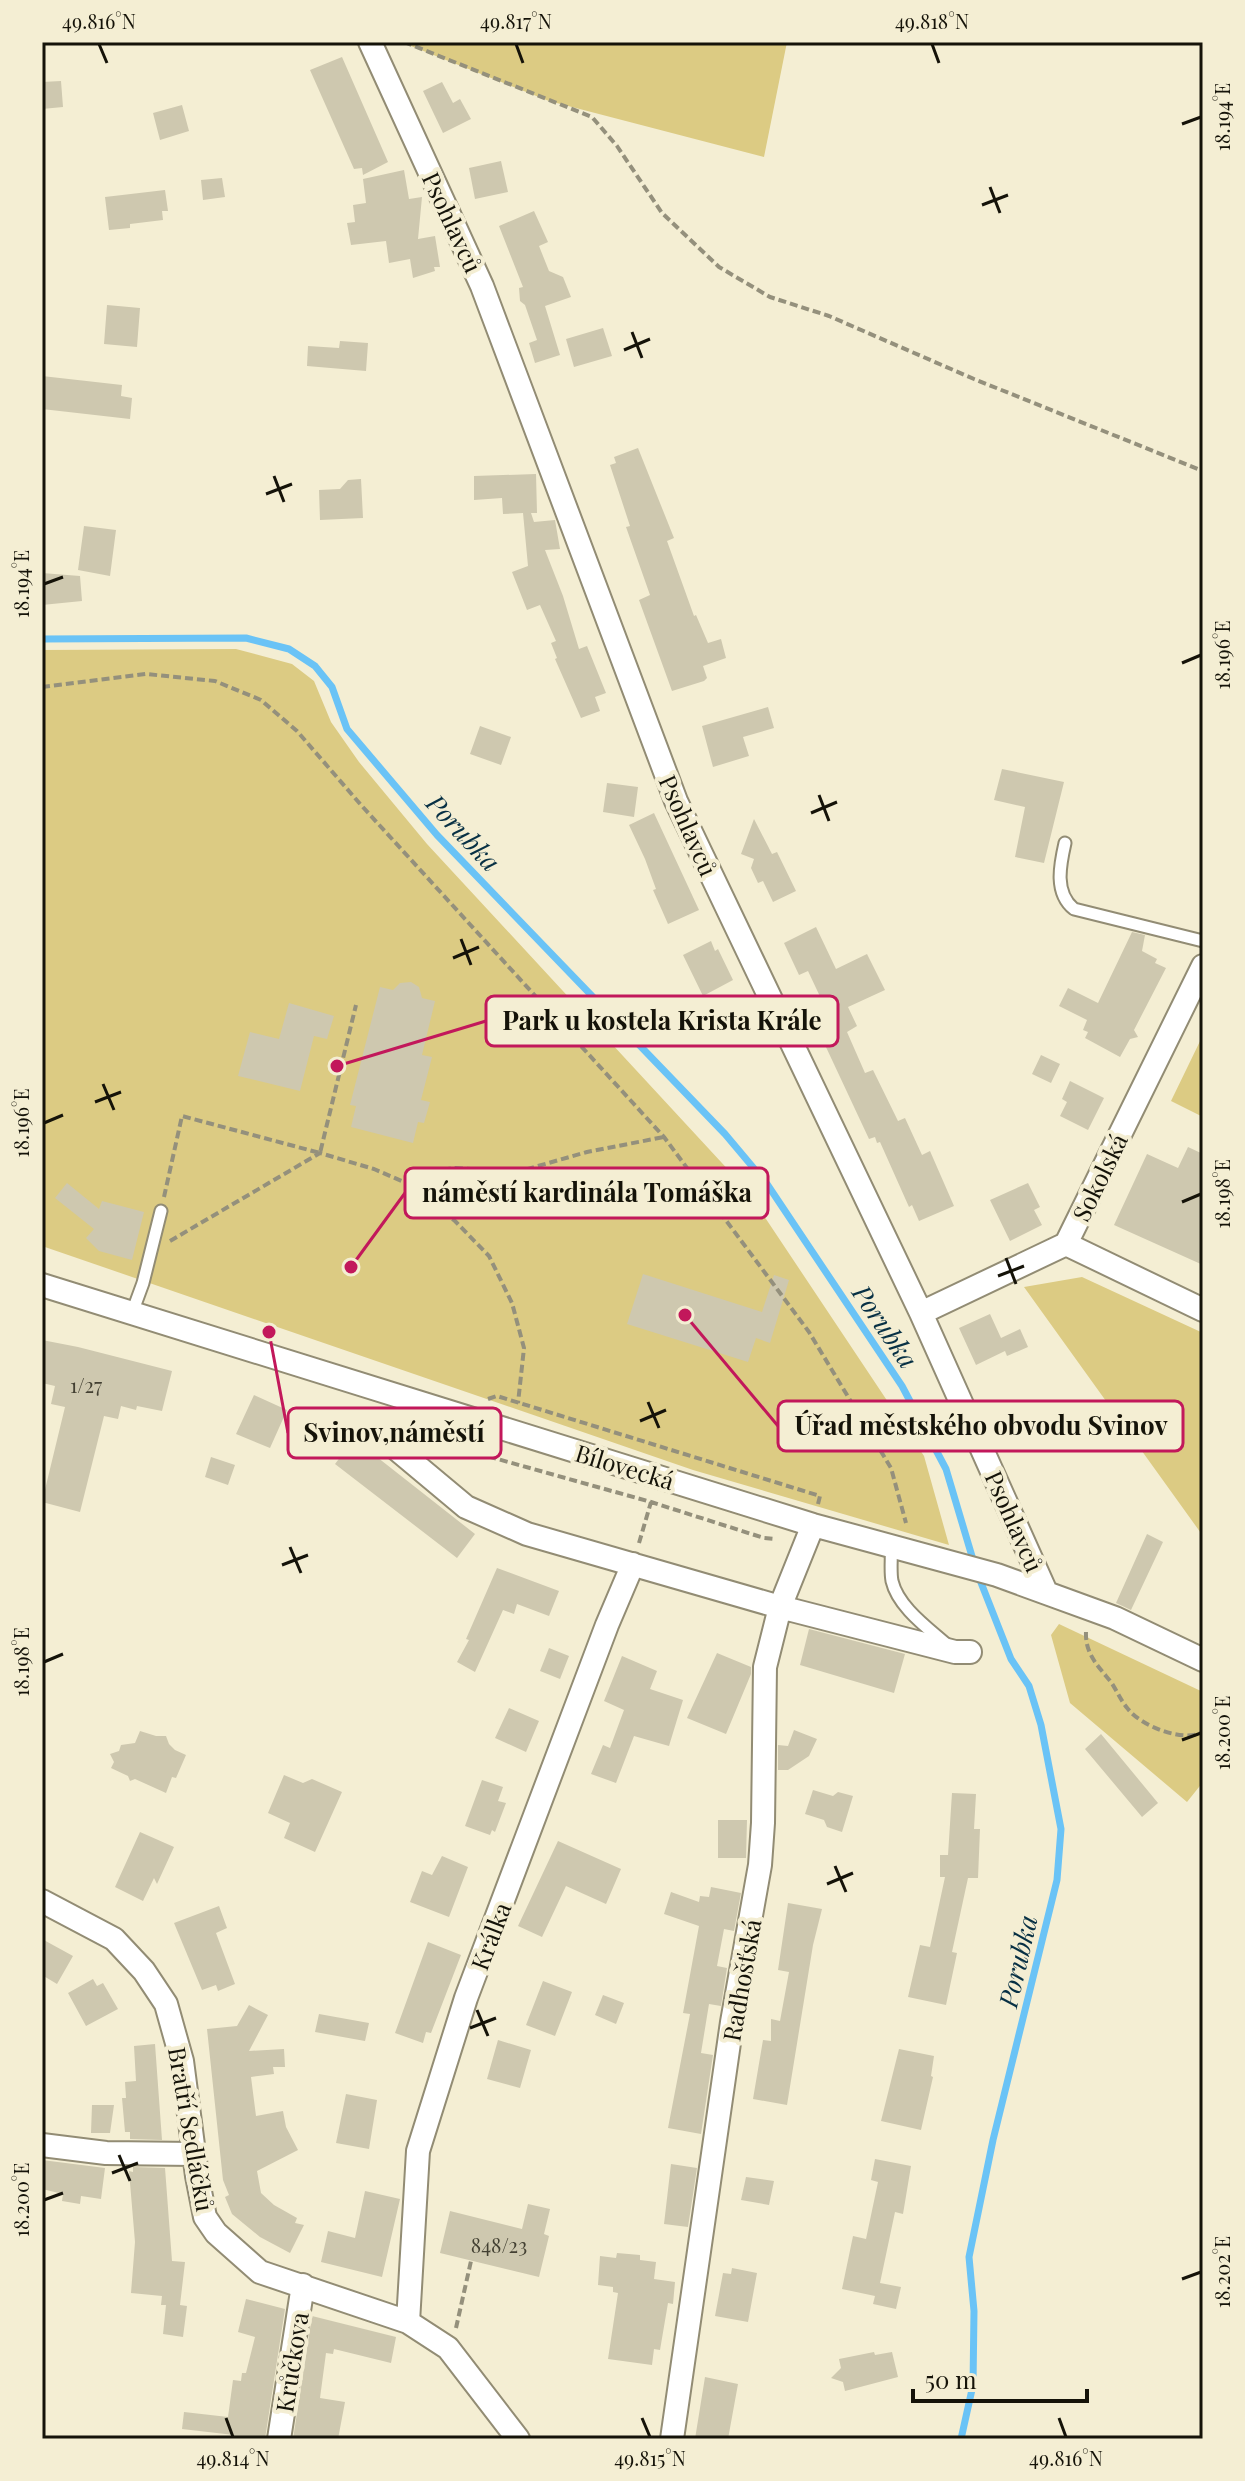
<svg xmlns="http://www.w3.org/2000/svg" width="1245" height="2481" viewBox="0 0 1245 2481" font-family="'Playfair Display',serif">
<style>
.green{fill:#dccb83}
.lines{fill:none;stroke-linecap:round;stroke-linejoin:round}
.stream{stroke:#6ac3f6;stroke-width:7}
.building{fill:#cec8af}
.lane-casing{stroke:#928c74;stroke-width:15}
.street-casing{stroke:#928c74;stroke-width:26}
.path{stroke:#94907c;stroke-width:4;stroke-dasharray:8 4;stroke-linecap:butt}
.lane{stroke:#fff;stroke-width:11}
.street{stroke:#fff;stroke-width:22}
.ticks{fill:none;stroke:#151309;stroke-width:3}
.labels{text-anchor:middle;dominant-baseline:central;stroke-width:8;stroke-linejoin:round;paint-order:stroke}
.number-label{font-size:20px;fill:#434032}
.street-label{font-size:24px;fill:#151309;stroke:#f4eed3}
.water-label{font-size:26px;font-style:italic;fill:#073044;stroke:#f4eed3}
.leader{fill:none;stroke:#c2185b;stroke-width:3}
.callout-dot{fill:#c2185b;stroke:#f4eed3;stroke-width:3}
.callout{fill:#f4eed3;stroke:#c2185b;stroke-width:3}
.callout-label{font-size:26px;text-anchor:middle;font-weight:bold;fill:#151309}
.neatline{fill:none;stroke:#151309;stroke-width:3}
.ticks-label{font-size:20px;text-anchor:middle;fill:#151309}
</style>
<rect width="100%" height="100%" fill="#f4eed3"/>
<path class="green" d="M401 42H787L764 157 549 101Z
M236 649 292 664 314 681 331 722 359 762 427 844 746 1189 924 1456 949 1545 693 1470 42 1246V650Z
M1203 1035V1117L1171 1101Z
M1082 1277 1203 1333V1536L1024 1287Z
M1059 1624 1203 1692V1782L1187 1802 1070 1703 1051 1635Z"/>
<g class="lines">
<path class="stream" d="M42 639 246 638 289 649 315 666 332 687 347 729 437 835 725 1134 767 1184 902 1386 946 1469 974 1563
M961 2439 973 2385 974 2311 969 2257 993 2140 1057 1880 1061 1829 1041 1725 1029 1686 1011 1659 978 1575"/>
</g>
<path class="building" d="M342 57 388 162 363 175 362 168 354 169 310 70Z
M61 81 63 107 42 109V82Z
M442 82 453 103 460 99 471 119 443 133 423 91Z
M182 105 189 131 160 140 153 113Z
M501 161 508 192 475 199 469 168Z
M404 170 409 199 422 197 418 239 435 236 440 267H434L435 271 413 278 410 259 389 263 386 241 351 245 347 223 355 222 353 205 366 203 363 179Z
M222 178 225 197 203 200 201 180Z
M165 190 168 211H162L163 220 130 224V228L109 230 105 197Z
M534 211 548 242 539 246 549 271 563 277 571 297 545 306 560 355 535 363 529 343 537 340 525 305 520 301 519 288 523 287 499 226Z
M107 305 140 308 137 347 104 344Z
M603 328 612 356 574 367 566 339Z
M340 341 368 343 366 371 307 366 308 346 339 348Z
M42 376 122 385 121 396 132 398 130 419 42 409Z
M638 448 674 538 667 541 694 616 696 615 708 643 721 639 726 658 703 666 707 678 704 681 672 691 639 600 650 595 626 527 630 526 610 465 616 463 614 457Z
M536 474 537 513H531L534 522 555 520 560 549 545 550 563 596 579 649 587 646 606 693 595 697 600 711 581 718 555 659 557 658 551 643 556 641 540 605 527 610 512 572 528 566 523 513 503 514 502 498 474 500V476Z
M361 479 363 518 320 520 319 490 340 489 348 480Z
M84 526 116 530 110 576 78 570Z
M42 573 80 576 82 601 42 605Z
M768 707 774 728 743 737 749 756 713 767 702 726Z
M480 726 511 737 501 765 470 754Z
M1002 769 1064 782 1044 863 1015 857 1025 807 994 800Z
M607 783 638 787 634 817 603 812Z
M654 813 699 910 668 924 653 890 656 889 645 859 629 825Z
M754 819 772 854 777 852 796 891 773 902 763 881 758 883 751 868 754 859 741 854Z
M816 927 836 969 867 954 885 990 848 1007 857 1026 847 1032 865 1073 873 1070 898 1121 905 1118 922 1155 930 1151 954 1206 919 1221 912 1205 909 1207 880 1142 877 1143 875 1137 869 1139 818 1030 815 1032 807 1014 824 1005 808 971 799 975 784 943Z
M1132 932 1145 935 1142 951 1157 959 1155 963 1166 968 1134 1030 1138 1037 1130 1039 1120 1057 1085 1038 1088 1032 1083 1030 1087 1020 1059 1006 1068 988 1098 1003Z
M711 941 715 951 718 949 733 980 703 996 683 955Z
M411 982 419 987 422 998 435 1001 422 1055 432 1057 421 1100 430 1102 424 1123 418 1122 413 1143 351 1127 356 1106 350 1105 380 987 393 990 400 983Z
M289 1003 334 1016 327 1039 314 1036 300 1091 238 1076 250 1032 279 1039Z
M1041 1055 1060 1064 1051 1083 1032 1074Z
M1070 1081 1104 1098 1088 1130 1060 1116 1067 1102 1062 1099Z
M1188 1147 1203 1154V1265L1114 1225 1147 1154 1178 1168Z
M67 1183 99 1209 102 1201 144 1212 132 1260 99 1251 86 1238 94 1229 55 1198Z
M1028 1183 1040 1207 1034 1210 1042 1225 1010 1241 990 1200Z
M643 1274 762 1312 774 1275 789 1280 770 1343 756 1338 748 1362 627 1324Z
M990 1314 1001 1338 1020 1329 1028 1347 1007 1356 1005 1351 976 1365 959 1328Z
M42 1340 78 1347 172 1371 162 1411 137 1406 136 1410 121 1406 118 1419 104 1416 80 1512 42 1502 65 1407 51 1404 55 1386 42 1383Z
M254 1395 287 1410 270 1448 236 1434Z
M354 1439 475 1534 457 1558 335 1464Z
M211 1457 235 1465 228 1485 205 1477Z
M1147 1534 1163 1542 1131 1610 1116 1603Z
M497 1568 559 1591 549 1616 517 1604 514 1614 503 1610 475 1672 457 1662 469 1640 466 1639Z
M809 1629 905 1654 894 1693 800 1665Z
M549 1648 569 1656 560 1679 540 1671Z
M717 1653 751 1667V1674L726 1734 687 1718Z
M622 1656 657 1671 650 1689 683 1700 669 1746 634 1736 616 1783 591 1774 603 1745 610 1748 624 1710 604 1701Z
M509 1708 539 1721 526 1752 495 1738Z
M794 1730 817 1739 809 1756 788 1770H778V1745L788 1746Z
M140 1731 156 1736H166L169 1744 175 1750 186 1755 176 1778 172 1777 166 1793 135 1779 130 1781 128 1776 111 1768 114 1762 110 1754 119 1751 121 1745 135 1743Z
M1101 1734 1158 1803 1142 1817 1085 1749Z
M284 1775 303 1783 312 1779 342 1792 315 1852 284 1838 290 1823 268 1813Z
M482 1780 503 1787 498 1801 506 1803 495 1832 492 1830 490 1835 465 1826Z
M813 1790 833 1796 838 1792 853 1796 842 1832 827 1827 824 1820 805 1814Z
M952 1793 976 1794 974 1829H980L978 1878H968L952 1952 957 1953 946 2005 908 1997 920 1945 930 1947 945 1877H940V1855H948Z
M718 1820H747L746 1858H718Z
M140 1832 174 1847 157 1884 154 1878 143 1901 115 1887Z
M558 1841 621 1869 606 1904 566 1886 542 1937 518 1926Z
M442 1856 468 1867 449 1917 410 1902 422 1871 432 1875Z
M711 1887 741 1893 734 1931 724 1929 717 1966 727 1968 721 2006 709 2004 701 2053 713 2055 701 2134 668 2128 690 2014 683 2013 699 1926 664 1914 671 1892 699 1902 700 1896 709 1897Z
M788 1903 822 1909 813 1945 787 2105 753 2099 763 2040 771 2041V2019L780 2021 789 1972 778 1970Z
M219 1906 227 1928 216 1933 235 1984 218 1991 216 1985 202 1990 174 1923Z
M42 1939 73 1956 57 1984 42 1975Z
M428 1942 461 1955 431 2033 426 2032 423 2043 395 2033Z
M93 1979 97 1986 103 1983 118 2009 86 2026 68 1993Z
M543 1981 572 1992 555 2036 526 2025Z
M603 1995 624 2003 616 2024 595 2015Z
M249 2005 268 2015 249 2051 284 2049 285 2067H273L274 2074 251 2077 256 2116 283 2111 286 2127 298 2150 257 2171 261 2193 274 2205 297 2218 295 2223 304 2225 290 2253 260 2237 232 2214 225 2197 229 2195 223 2180 207 2029 237 2026Z
M319 2014 369 2023 365 2041 315 2032Z
M498 2040 531 2050 520 2088 487 2079Z
M155 2044 162 2140 130 2139V2132H125L122 2098H126L125 2082 136 2081 134 2046Z
M899 2049 934 2056 931 2076 933 2077 921 2130 881 2121Z
M346 2094 377 2100 369 2149 336 2143Z
M92 2105H114L110 2133H91Z
M875 2159 911 2166 903 2214 895 2212 880 2283 901 2287 896 2309 873 2304 875 2296 842 2289 853 2236 866 2239 878 2182 871 2180Z
M42 2160 105 2168 101 2199 81 2196 80 2204 62 2201 63 2194 42 2189Z
M671 2164 697 2168 688 2227 664 2224Z
M133 2167 165 2168 172 2261 185 2262 180 2305 187 2306 183 2337 163 2334 166 2305H161L162 2296 131 2293 135 2242 129 2171 133 2172Z
M746 2177 774 2181 769 2205 741 2200Z
M365 2191 400 2199 382 2277 321 2262 328 2231 355 2238Z
M528 2204 550 2209 544 2234 549 2236 539 2277 440 2253 450 2211 522 2229Z
M617 2253 640 2255V2260L656 2262 654 2279 675 2282 673 2304 668 2303 660 2350 654 2349 652 2365 608 2359 618 2293 613 2292V2287L598 2285 600 2256 616 2258Z
M732 2268 757 2273 748 2322 715 2316 723 2273 731 2274Z
M246 2299 285 2309 265 2439H233L234 2435 182 2429 184 2412 228 2417 233 2380 241 2381 242 2373H246L255 2337 238 2332Z
M312 2316 396 2337 391 2363 334 2349 333 2354 326 2353 320 2398 345 2402 338 2439H293Z
M874 2352 875 2355 892 2352 898 2377 845 2391 843 2382 831 2378 841 2368 839 2359Z
M705 2377 738 2384 728 2439H695Z"/>
<g class="lines">
<g class="lane-casing">
<path id="lane" d="M1065 843C1060 865 1054 893 1074 909L1203 941
M132 1313 143 1283 161 1211
M891 1547C892 1558 890 1570 892 1581 898 1607 928 1628 947 1645"/>
</g>
<g class="street-casing">
<path id="street" d="M370 42 482 286 676 801 921 1313 1046 1592
M1066 1244 1203 1310
M42 1285 813 1525 997 1575 1115 1618 1203 1660
M921 1313 1066 1244 1203 966
M363 1421 466 1507 527 1534 780 1607 955 1652H970
M42 1901 114 1939 144 1971 166 2004 182 2061 197 2176 205 2217 216 2233 260 2272 408 2322 448 2348 518 2439
M42 2145 106 2153 195 2154
M408 2322 418 2151 466 1998 607 1625 633 1564
M279 2439 303 2285
M672 2439 732 2022 760 1865 763 1823 765 1667 780 1607 813 1525"/>
</g>
<path class="path" d="M404 42 592 117 617 146 662 213 719 267 770 297 829 316 974 379 1203 471
M1202 42 1203 45
M42 687 146 674 215 681 261 700 297 731 361 805 664 1137 809 1332 891 1468 906 1523
M411 1185 434 1171 455 1168 517 1172 587 1152 664 1137
M164 1197 182 1116 320 1153 356 1005
M170 1241 320 1153 374 1169 411 1185 455 1221 489 1256 512 1303 524 1348 518 1403
M488 1399 497 1396 820 1496 818 1504
M419 1437 651 1502 764 1538 776 1539
M639 1543 651 1502
M1086 1632C1085 1654 1098 1666 1111 1682 1117 1691 1121 1701 1128 1709 1141 1726 1184 1743 1203 1732
M456 2328 471 2261"/>
<use href="#lane" class="lane"/>
<use href="#street" class="street"/>
</g>
<path class="ticks" d="M99 44 107 63M516 44 523 63M932 44 939 63M1182 124 1201 117M990 187 1000 213M982 205 1008 195M632 332 642 358M624 350 650 339M274 476 284 502M266 494 292 484M44 584 63 577M1182 663 1201 655M819 795 829 821M811 813 837 802M461 939 471 965M453 958 479 947M103 1084 114 1110M95 1102 121 1092M44 1123 63 1115M1182 1202 1201 1194M1006 1258 1016 1284M998 1276 1024 1266M648 1402 659 1428M640 1421 666 1410M290 1547 301 1573M282 1565 308 1555M44 1662 63 1654M1182 1740 1201 1733M835 1866 846 1892M827 1884 853 1873M477 2010 488 2036M470 2028 496 2018M119 2155 130 2181M112 2173 138 2163M44 2200 63 2193M1182 2279 1201 2272M226 2418 233 2437M642 2418 650 2437M1059 2418 1066 2437"/>
<g class="labels">
<g class="number-label">
<text x="86" y="1384">1/27</text>
<text x="499" y="2244">848/23</text>
</g>
<g class="street-label">
<text transform="translate(453 222) rotate(65)">Psohlavců</text>
<text transform="translate(689 825) rotate(66)">Psohlavců</text>
<text transform="translate(1099 1177) rotate(-64)">Sokolská</text>
<text transform="translate(625 1466) rotate(17)">Bílovecká</text>
<text transform="translate(1015 1521) rotate(66)">Psohlavců</text>
<text transform="translate(490 1936) rotate(-69)">Králka</text>
<text transform="translate(741 1980) rotate(-80)">Radhošťská</text>
<text transform="translate(192 2129) rotate(80)">Bratří Sedláčků</text>
<text transform="translate(291 2362) rotate(-81)">Krůčkova</text>
</g>
<g class="water-label">
<text transform="translate(464 832) rotate(47)">Porubka</text>
<text transform="translate(886 1326) rotate(56)">Porubka</text>
<text transform="translate(1017 1961) rotate(-77)">Porubka</text>
</g>
</g>
<path class="leader" d="M337 1066L486 1021M351 1267L405 1193M685 1315L778 1426M269 1332L288 1433"/>
<g class="callout-dot">
<circle cx="337" cy="1066" r="8"/>
<circle cx="351" cy="1267" r="8"/>
<circle cx="685" cy="1315" r="8"/>
<circle cx="269" cy="1332" r="8"/>
</g>
<g class="callout">
<rect x="486" y="996" width="352" height="50" rx="8"/>
<rect x="405" y="1168" width="363" height="50" rx="8"/>
<rect x="778" y="1401" width="405" height="50" rx="8"/>
<rect x="288" y="1408" width="213" height="50" rx="8"/>
</g>
<g class="callout-label">
<text x="662" y="1030">Park u kostela Krista Krále</text>
<text x="587" y="1202">náměstí kardinála Tomáška</text>
<text x="981" y="1435">Úřad městského obvodu Svinov</text>
<text x="394" y="1442">Svinov,náměstí</text>
</g>
<rect width="1245" height="2481" fill="none" stroke="#f4eed3" stroke-width="88"/>
<path d="M913 2389v12h174v-12" fill="none" stroke="#151309" stroke-width="4"/>
<text x="925" y="2389" font-size="24" fill="#151309" stroke="#f4eed3" stroke-width="6" paint-order="stroke">50 m</text>
<rect x="44" y="44" width="1157" height="2393" class="neatline"/>
<g class="ticks-label">
<text x="99" y="29">49.816°N</text>
<text x="516" y="29">49.817°N</text>
<text x="932" y="29">49.818°N</text>
<text transform="translate(1223 117) rotate(-90)" y="7">18.194°E</text>
<text transform="translate(22 584) rotate(-90)" y="7">18.194°E</text>
<text transform="translate(1223 655) rotate(-90)" y="7">18.196°E</text>
<text transform="translate(22 1123) rotate(-90)" y="7">18.196°E</text>
<text transform="translate(1223 1194) rotate(-90)" y="7">18.198°E</text>
<text transform="translate(22 1662) rotate(-90)" y="7">18.198°E</text>
<text transform="translate(1223 1733) rotate(-90)" y="7">18.200°E</text>
<text transform="translate(22 2200) rotate(-90)" y="7">18.200°E</text>
<text transform="translate(1223 2272) rotate(-90)" y="7">18.202°E</text>
<text x="233" y="2466">49.814°N</text>
<text x="650" y="2466">49.815°N</text>
<text x="1066" y="2466">49.816°N</text>
</g>
</svg>
